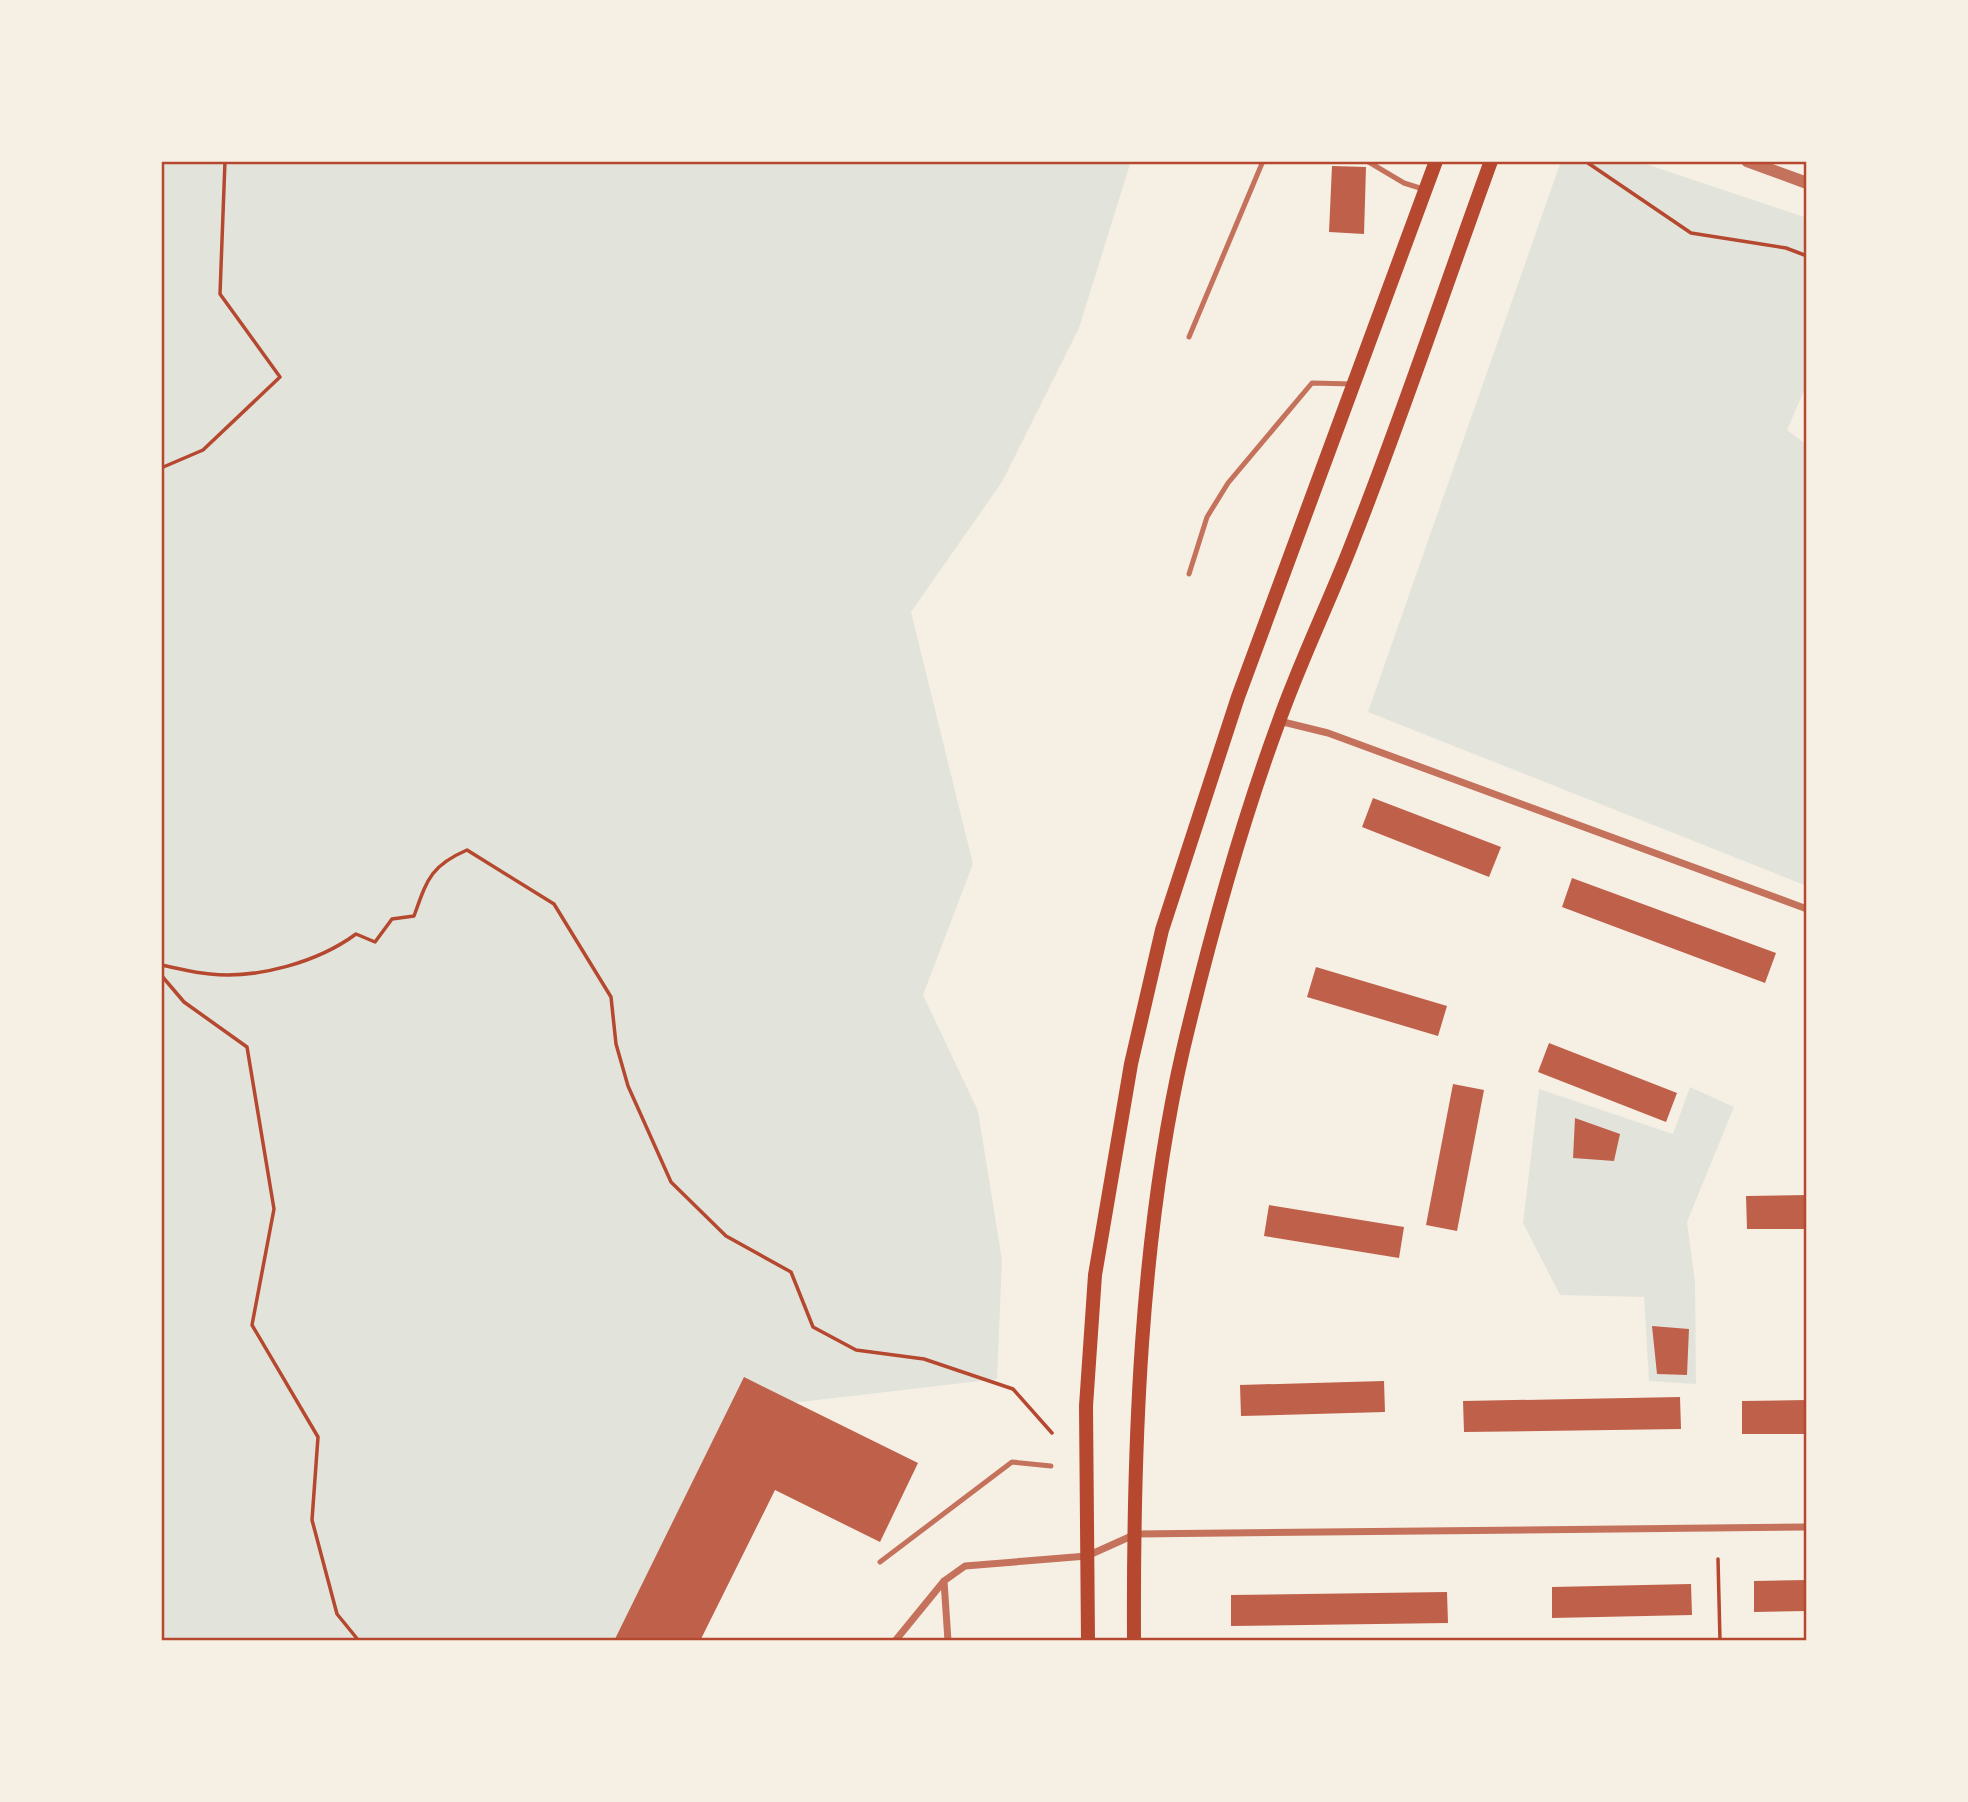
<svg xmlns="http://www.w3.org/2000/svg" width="1968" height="1802" viewBox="0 0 1968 1802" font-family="'Fira Sans',sans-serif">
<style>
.green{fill:#e2e4dc}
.building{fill:#bf614a}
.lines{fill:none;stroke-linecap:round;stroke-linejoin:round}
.path{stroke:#b5482f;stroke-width:3.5}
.service{stroke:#c5725c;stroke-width:5}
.minor{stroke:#c5725c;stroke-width:7}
.tertiary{stroke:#c5725c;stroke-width:12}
.secondary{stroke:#b5482f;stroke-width:14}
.neatline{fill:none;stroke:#b5482f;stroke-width:2.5}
</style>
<rect width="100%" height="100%" fill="#f6efe4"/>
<path class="green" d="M161 161H1131L1079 328 1002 482 911 612 973 864 923 995 978 1111 1002 1260 997 1379 731 1410 629 1641H161Z
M1561 161H1637L1807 218V384L1787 430 1807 445V886L1368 712Z
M1690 1087 1734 1107 1687 1222 1695 1282 1696 1384 1649 1381 1644 1297 1560 1295 1523 1223 1539 1089 1673 1134Z"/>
<path class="building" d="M1332 166 1366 167 1364 234 1329 232Z
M1373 798 1501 847 1489 877 1362 827Z
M1572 878 1776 953 1765 983 1562 907Z
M1316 967 1447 1006 1438 1036 1307 997Z
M1549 1043 1677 1093 1666 1122 1538 1072Z
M1453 1084 1484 1090 1457 1231 1426 1225Z
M1575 1118 1620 1134 1614 1161 1573 1158Z
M1807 1195V1229H1747L1746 1196Z
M1269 1205 1404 1227 1399 1258 1264 1236Z
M1652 1326 1689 1329 1687 1375 1657 1374Z
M744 1377 918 1463 880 1542 775 1490 700 1641H614Z
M1384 1381 1385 1412 1241 1416 1240 1385Z
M1680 1397 1681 1429 1464 1432 1463 1401Z
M1807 1400V1434H1742V1401Z
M1807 1580V1611L1754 1612V1581Z
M1691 1584 1692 1615 1552 1618V1587Z
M1447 1592 1448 1623 1231 1626V1595Z"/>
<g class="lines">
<path class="path" d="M1585 161 1691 233 1786 248 1807 256
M161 468 203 450 280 377 220 294 225 161
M161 965C177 968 194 973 210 974 258 979 318 962 356 934L375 942 392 919 414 916C427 880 430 866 467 850L554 904 611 997 616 1044 628 1086 671 1182 726 1236 791 1272 813 1327 856 1350 924 1359 1013 1389 1052 1433
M161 975 184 1002 247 1047 274 1209 252 1325 318 1437 312 1520 337 1614 359 1641
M1718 1559 1720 1641"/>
<path class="service" d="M1367 161 1404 183 1423 189
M1189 337 1263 161
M1189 574 1207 517 1228 483 1312 383 1353 384
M880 1562 1012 1462 1051 1466"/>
<path class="minor" d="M1279 721 1328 733 1807 909
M944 1581 948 1641
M895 1641 944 1581 965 1566 1087 1556 1136 1534 1807 1527"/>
<path class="tertiary" d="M1747 161 1807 183"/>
<path class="secondary" d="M1088 1641 1086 1406 1095 1275 1131 1064 1162 930 1238 697 1436 161
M1134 1641C1133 1449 1140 1237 1183 1050 1209 940 1239 830 1278 724 1300 661 1330 601 1354 538 1403 414 1445 287 1491 161"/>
</g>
<rect width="1968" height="1802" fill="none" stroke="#f6efe4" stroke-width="326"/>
<rect x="163" y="163" width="1642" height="1476" class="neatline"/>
</svg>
